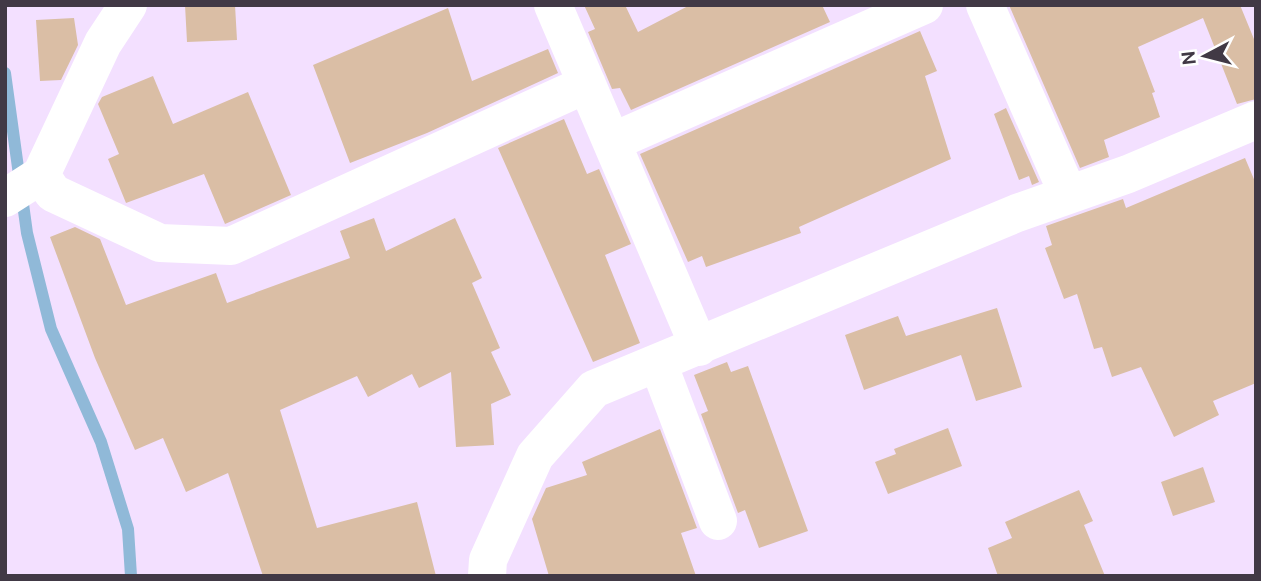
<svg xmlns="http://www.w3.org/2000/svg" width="1261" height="581" viewBox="0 0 1261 581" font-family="Ubuntu,sans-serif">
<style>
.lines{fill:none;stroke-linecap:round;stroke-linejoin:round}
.stream{stroke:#90b9d8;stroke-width:12}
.building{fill:#dabea5}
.minor{stroke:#fff;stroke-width:38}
</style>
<rect width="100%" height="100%" fill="#f3e0ff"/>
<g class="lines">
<path class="stream" d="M5 73 27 233 51 329 101 442 128 529 131 576"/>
</g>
<path class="building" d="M185 5H235L237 40 187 42Z
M584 5H625L638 32 690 5H822L830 22 631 110 620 88 612 89 588 32 595 29Z
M1009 5H1240L1256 44V99L1237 104 1203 18 1138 47 1155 92 1152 93 1160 117 1104 140 1109 157 1080 168Z
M448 8 472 81 548 49 558 73 427 133 350 163 313 65Z
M74 18 78 45 61 80 40 81 36 20Z
M920 31 937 71 925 76 951 159 799 227 801 233 706 267 702 256 688 262 640 154Z
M153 76 173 124 248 92 291 195 225 224 204 174 126 203 108 159 119 154 98 104 102 97Z
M1006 108 1039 182 1032 185 1029 176 1019 180 994 114Z
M564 119 587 174 599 169 631 244 605 255 640 343 593 362 498 148Z
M1245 158 1256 184V383L1213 401 1219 415 1174 437 1141 367 1112 377 1102 347 1094 349 1077 294 1064 299 1045 248 1052 245 1046 226 1123 199 1126 208Z
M374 218 386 251 455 218 482 278 472 283 500 348 491 352 511 395 491 404 494 445 456 447 451 372 419 388 412 374 368 397 357 376 280 410 317 528 417 502 436 576H263L228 473 186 492 163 438 135 450 95 358 50 237 75 227 100 239 126 305 216 273 227 303 350 258 340 231Z
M997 308 1022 387 976 401 961 355 864 390 845 335 898 316 906 336Z
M727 362 731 372 748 366 808 531 759 548 745 510 738 513 701 414 708 411 694 375Z
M948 428 962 466 888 494 875 462 896 454 894 449Z
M660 429 697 528 681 533 696 576H549L532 519 546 488 587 475 582 462Z
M1203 467 1215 502 1173 516 1161 482Z
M1079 490 1093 521 1084 525 1105 576H998L988 548 1012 538 1005 522Z"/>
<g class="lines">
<path class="minor" d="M553 5 699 347
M985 5 1068 194
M612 142 924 5
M41 175 53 193 160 243 231 246 587 84
M5 198 41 175 103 43 128 5
M658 363 718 521
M487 576 488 560 535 456 594 389 1017 213 1128 174 1256 120"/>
</g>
<rect width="1261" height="581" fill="none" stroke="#413945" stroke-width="14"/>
<g transform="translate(1205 56) rotate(263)" stroke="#ffffff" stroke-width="5" paint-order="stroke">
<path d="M0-5L12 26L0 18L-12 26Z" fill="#413945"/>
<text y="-10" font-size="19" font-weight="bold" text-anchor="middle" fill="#413945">N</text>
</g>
</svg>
